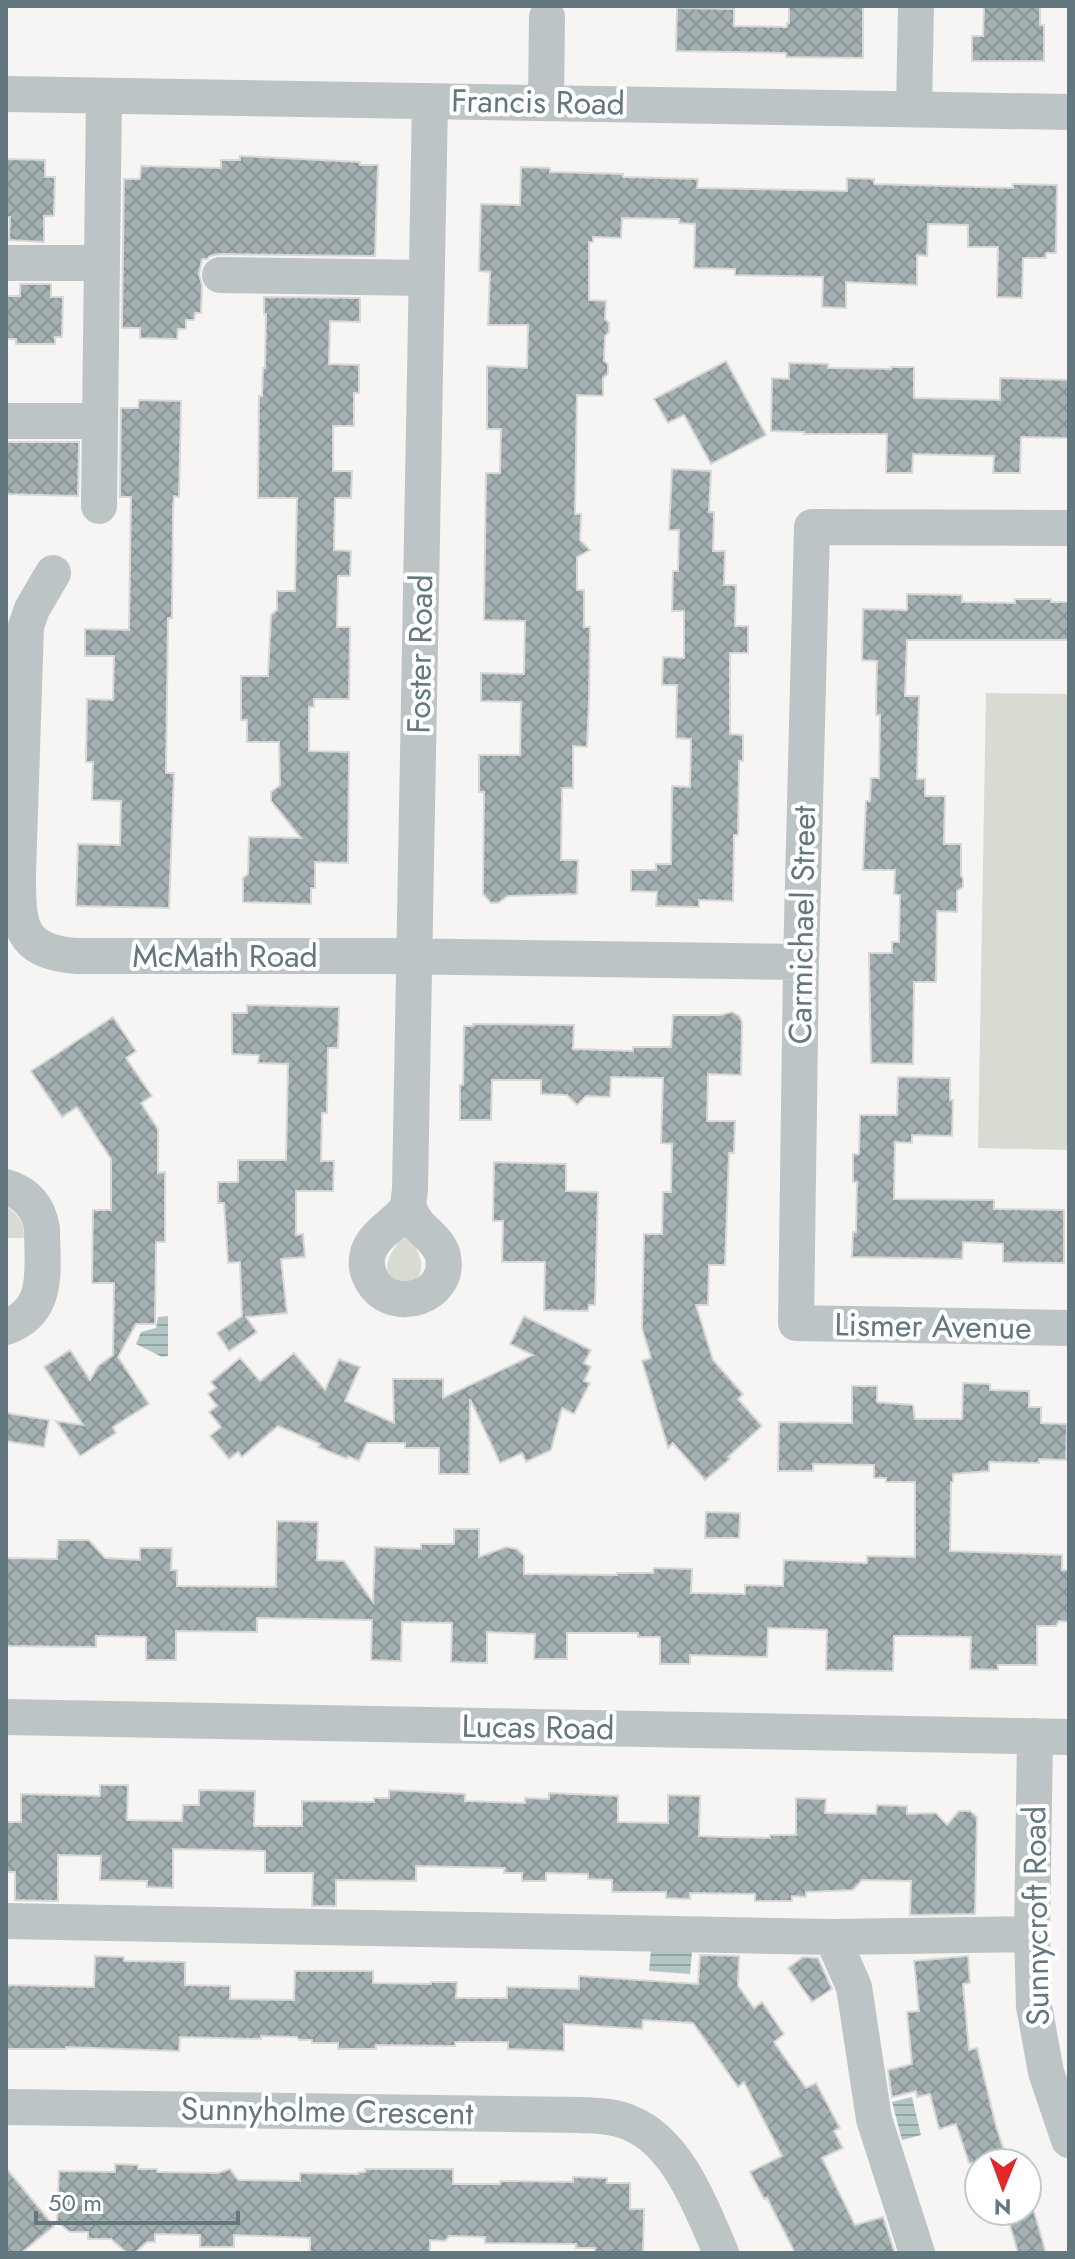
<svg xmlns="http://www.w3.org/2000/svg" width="1075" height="2259" viewBox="0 0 1075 2259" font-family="Jost,sans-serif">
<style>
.green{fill:#d7dbd2}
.water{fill:url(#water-rules)}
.building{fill:url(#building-cross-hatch);stroke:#d8d7d5;stroke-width:2}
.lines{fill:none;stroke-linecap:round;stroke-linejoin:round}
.minor{stroke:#bdc4c6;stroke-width:36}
.labels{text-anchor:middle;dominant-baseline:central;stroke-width:8;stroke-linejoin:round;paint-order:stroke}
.street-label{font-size:32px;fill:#62787e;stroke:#fff}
</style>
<defs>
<pattern id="water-rules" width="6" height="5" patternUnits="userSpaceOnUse" patternTransform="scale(2)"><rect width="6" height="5" fill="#b3c5c5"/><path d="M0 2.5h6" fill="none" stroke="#95a5a5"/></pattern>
<pattern id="building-cross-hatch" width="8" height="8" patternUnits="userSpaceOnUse" patternTransform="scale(2)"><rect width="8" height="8" fill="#a4b0b2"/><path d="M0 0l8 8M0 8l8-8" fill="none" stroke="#899496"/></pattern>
</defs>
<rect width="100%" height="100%" fill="#f6f5f3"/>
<path class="green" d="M986 693 1069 694V1150L978 1148Z
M6 1207C19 1214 24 1223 24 1238H6Z
M404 1234 411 1237C418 1253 428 1267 415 1281L399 1283C395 1280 391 1277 389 1273 382 1261 398 1244 404 1234Z"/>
<path class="water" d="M168 1316V1356L162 1357 136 1344 141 1332 156 1328 158 1317Z
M651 1949 692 1952 690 1974 649 1971Z
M912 2097 921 2135 902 2140 892 2102Z"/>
<path class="building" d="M789 6H863V58L786 57V53L676 51 677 8 734 9V26L787 27V23H789Z
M984 6H1040V25H1044V61H972V36H983Z
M240 156 360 162V165H378L375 256 220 254 210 256 207 259H202L199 274 202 285 201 313H195L194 320H186V329H178L177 339 140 338V328H122L124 179H140L141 166 221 168V160H240Z
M6 159 45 160V177H55L54 216H44V242L9 240 10 217H6Z
M521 167 550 168V172L623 174V177L698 179 697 188 847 191V178L874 179V184L1013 188V184L1057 185 1056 253H1046V258H1023L1022 298 997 297 998 247H968V225L928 224 927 256 917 255V285L846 282V308L822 307 823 277 735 275V269L694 268 695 224 679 223V219L622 218 621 238 593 237V242H589V300L606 301 605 319 609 323V332L605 336 604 361 608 364V374L603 378V396L577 395 575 514H581L580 540 590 550 577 557V590H584V627H590L589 699 587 747 573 746V788H562L561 860H578L577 894 508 896 498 903H491L483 894 484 792H479V755H520L521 702 481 701V673L524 674 525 621 484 620 486 473H500L501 429H487V366L527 368 528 325H488L490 272 479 271 481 204 520 205Z
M20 284H51V297H63L62 337H55V344H16V339H6V296H20Z
M264 297 360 298V322L330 321 329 364 359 365V393H354V426H333V471H352L351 498H335L334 550 351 551 350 576H338L337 627H350L349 699H314V707H309V751L349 752 348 863 315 862V888H311V904L243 902V878L248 874 249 837 301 838 271 801V792L280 785 279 742H247V720H241V676H268L271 615 277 610V591H295L297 498H258L259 396H262L263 368H265L266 314H264Z
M726 361 766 435 711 464 684 415 668 423 654 399Z
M789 363 828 364V368L891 369V367H914V398L1000 400V378L1069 380V438L1021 437 1020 473H993L994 456 913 454 912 473H886L887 434H804V432L771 431 772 378 789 379Z
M139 400 181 401 179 497 174 496 173 507 172 618H168L166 773H174L169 908 76 906 78 844 120 845 121 801 92 800 93 762H86L87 699 113 700 114 656H85V629L129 630 131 497H120L121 408H138Z
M6 442H79L78 496 6 494Z
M672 469 711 471 709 512H714L713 551H725L724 585H736L735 626H748V653H730V734L743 735V761H739L738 835H734L733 901 699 900V907L656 906 657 892 631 891V870H656V864H671L672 786 690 787 691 739 676 738 677 685H662L663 657 684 658V611H672L673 571H678L679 530H669Z
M907 594 962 595V602L1015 603V599H1051V602H1069V640H907L905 696H919L917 779H925V796H945L944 844H961V875L963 879V887L957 891V912L937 911 936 982H914L913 1064 871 1063 869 953H892V942H899L900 895 894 894 895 870H863L866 801H870L871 778H879L880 715H876L877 661 862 660 863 609 907 610Z
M247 1005 339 1007 338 1048H328L327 1113H322L321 1161H334L333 1191H296V1235L303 1234 305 1257 281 1259 287 1313 246 1317 257 1332 229 1351 217 1333 242 1316 240 1262 228 1263 224 1203H218V1182H238V1160H286L288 1064 258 1063 259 1055 232 1054V1013H247Z
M732 1012 739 1016 742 1022 741 1075 708 1074 707 1121H735L734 1153H729L725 1265H709L708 1305H696L713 1360 743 1394 738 1399 762 1426 728 1457 730 1459 705 1480 673 1443 668 1448 642 1361 651 1358 642 1328 644 1234H662L663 1192H671L672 1144 661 1143 663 1078 611 1077 610 1097 586 1096 577 1105 567 1095 541 1094V1080H492L491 1120H460V1085H463L464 1026H473V1024L574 1025 573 1049 633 1051V1047H671L673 1015H721Z
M113 1017 136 1051 126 1058 152 1096 141 1103 158 1129V1173L165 1172V1242H156L155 1324H136L118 1357 149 1404 113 1427 116 1433 80 1456 56 1421 83 1425 44 1367 70 1350 90 1380 98 1366 113 1355 114 1283H92L93 1210H111V1159L77 1107 62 1117 31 1071Z
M898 1077 950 1078V1100H953L952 1136 912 1135V1143L895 1142 894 1199 994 1200V1209L1064 1210V1263L1003 1262V1244L963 1242 962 1259 852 1257 853 1232H856L857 1182H853V1154H859L860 1115H897Z
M494 1162 566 1164V1191L598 1192 595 1305H589L588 1311 544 1310 545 1262H502L503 1221H493Z
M524 1316 591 1350 584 1363 591 1367 584 1381 590 1383 574 1414 562 1408 551 1450 526 1462 522 1453 500 1463 470 1399 469 1474H439V1448H405V1443H367L359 1461 348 1456 347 1459 318 1447 320 1444 278 1426 242 1457 238 1452 229 1459 210 1436 221 1427 209 1412 217 1406 208 1394 216 1388 211 1382 240 1358 260 1381 294 1353 325 1390 339 1359 360 1367 345 1401 394 1423 393 1379H443V1398L533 1355 510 1344Z
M963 1383 990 1384V1390L1029 1391V1407H1041V1423L1067 1424 1066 1460 1039 1459V1463L989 1462V1471L953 1474V1482H951L950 1551 1062 1555V1570H1069V1622L1059 1621 1056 1626H1037V1665H998V1670L970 1669 971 1637 914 1636H894L893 1671 826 1670 827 1630 768 1628 767 1657 690 1655V1664H660V1637H638V1633H567V1659H534L535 1634 487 1632V1663L451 1662 452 1623 402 1622 401 1661 371 1660 372 1620 257 1618V1632L176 1631V1660H146V1637L96 1636V1647L6 1646V1558L57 1559 58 1540H89L105 1558 140 1560V1548H172L171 1570H177V1586L276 1587 277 1521 318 1522 317 1560 344 1561 373 1602 375 1547 421 1549V1544H454V1529H479V1557L506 1547 517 1549 524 1556V1574L617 1575V1573H653L654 1568 692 1569 691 1593 745 1594V1585L783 1586 784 1560 867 1563V1556L915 1557V1482H886V1478H874V1465L813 1464V1471H778L779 1422 852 1423V1386H877V1402L913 1405 915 1419H962Z
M6 1413 49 1420 44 1447 6 1441Z
M706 1512 740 1513 739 1538H705Z
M100 1785H128L127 1820 182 1821 183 1805H199V1790L255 1791 254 1826H302V1801L374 1802V1798H389V1790L465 1794V1801L525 1803V1798L549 1799V1793L618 1796V1822L668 1823V1795L700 1796 699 1836 724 1837 770 1838V1835H796V1798L826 1799 825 1813 876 1814 877 1805 907 1806V1814L936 1813 947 1825 959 1811H970L977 1817 975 1914 910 1915 911 1881 862 1880 853 1890 806 1892V1897L792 1896V1901H755V1894L690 1893V1899L666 1898V1892H612V1880L588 1879V1874L546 1873V1881H522V1873H504L505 1868 416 1866V1881L336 1880V1906H312L313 1873H265V1851L173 1849V1888L147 1887V1881L100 1880 101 1856 58 1855V1901L15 1900V1872H6V1822H21V1794L100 1796Z
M700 1955 739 1956 738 1986 754 2008 762 2002 784 2034 774 2042 806 2088 816 2083 840 2128 834 2131 843 2148 822 2158 855 2225 883 2217 895 2253H795L767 2198 764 2199 750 2172 782 2156 744 2082 738 2087 693 2023 643 2020 642 2029 564 2024V2051L508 2049V2042H455V2046L376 2045V2049H338V2043H312V2040H299L297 2037 261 2036V2039L180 2037 179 2051 66 2047V2049H6V1985L94 1987 95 1956 124 1957V1961L185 1962V1985L230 1986V1999L294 2000 295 1971H373V1983L431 1984V1982H457L456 1998H507V1987L579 1989V1976L698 1984Z
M968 1956 970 1983 963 1984 969 2050 977 2048 996 2126 1008 2163H969L956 2124 939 2129 930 2094 917 2097 916 2091 892 2097 888 2070 912 2064 907 2012 919 2011 914 1961Z
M803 1957 818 1958 832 1989 812 2002 788 1968Z
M115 2164 138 2165V2169H157V2172L218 2173 230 2169 238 2180 300 2181V2173L358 2174V2172H365V2169H453V2184H500V2181L573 2182V2177L607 2178V2183H630V2209H644L643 2253H595V2248H576V2244L485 2243V2237L449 2236 445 2241 430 2240V2253H310V2238L234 2235V2247H200V2235L155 2234V2242H147L135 2253 126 2252 111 2239H88V2232H70L57 2222 59 2171 115 2172Z
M6 2168 54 2226 21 2253H6Z
M1033 2208 1046 2253H1018L1006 2211H1027Z"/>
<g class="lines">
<path class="minor" d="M6 94 1069 112
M546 102 547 17
M914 109 916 6
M6 263H102
M220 275 427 278
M6 421H100
M99 506 104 96
M1069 528 812 527 801 962 796 1323 1069 1328
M53 573 32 609 26 626 18 874C18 924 18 952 77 956H388L801 962
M6 1187C27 1193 39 1208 42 1229 42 1268 51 1311 6 1327
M408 1207 410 1189 430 101
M408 1207C411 1212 413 1218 417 1223 426 1234 440 1242 443 1257 451 1297 393 1315 373 1282 367 1273 365 1264 368 1253 374 1233 397 1224 408 1207Z
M6 1717 1069 1737
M1035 1736 1032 1934 1034 2006 1046 2072 1069 2140
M6 1921 832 1937 1032 1934
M832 1937 854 1987 874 2119 917 2253
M6 2107 581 2115C598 2116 615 2116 630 2123 678 2142 702 2209 721 2253"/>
</g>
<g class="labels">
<g class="street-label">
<text transform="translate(538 102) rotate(1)">Francis Road</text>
<text transform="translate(420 654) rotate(-89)">Foster Road</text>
<text transform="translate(802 925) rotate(-89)">Carmichael Street</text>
<text x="225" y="956">McMath Road</text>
<text transform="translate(933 1326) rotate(1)">Lismer Avenue</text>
<text transform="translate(538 1727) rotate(1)">Lucas Road</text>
<text transform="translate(1036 1916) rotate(-91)">Sunnycroft Road</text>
<text transform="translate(327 2111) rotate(1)">Sunnyholme Crescent</text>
</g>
</g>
<rect width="1075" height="2259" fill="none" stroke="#62787e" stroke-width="16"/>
<g transform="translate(1003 2187) rotate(181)"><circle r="38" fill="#ffffff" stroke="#c0c9cb" stroke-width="2"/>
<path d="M0-6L14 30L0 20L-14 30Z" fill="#e02929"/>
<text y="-12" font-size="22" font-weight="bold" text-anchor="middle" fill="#62787e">N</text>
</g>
<path d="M36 2211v12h202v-12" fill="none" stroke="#62787e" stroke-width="4"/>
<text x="48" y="2211" font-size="24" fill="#62787e" stroke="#ffffff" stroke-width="6" paint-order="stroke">50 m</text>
</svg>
